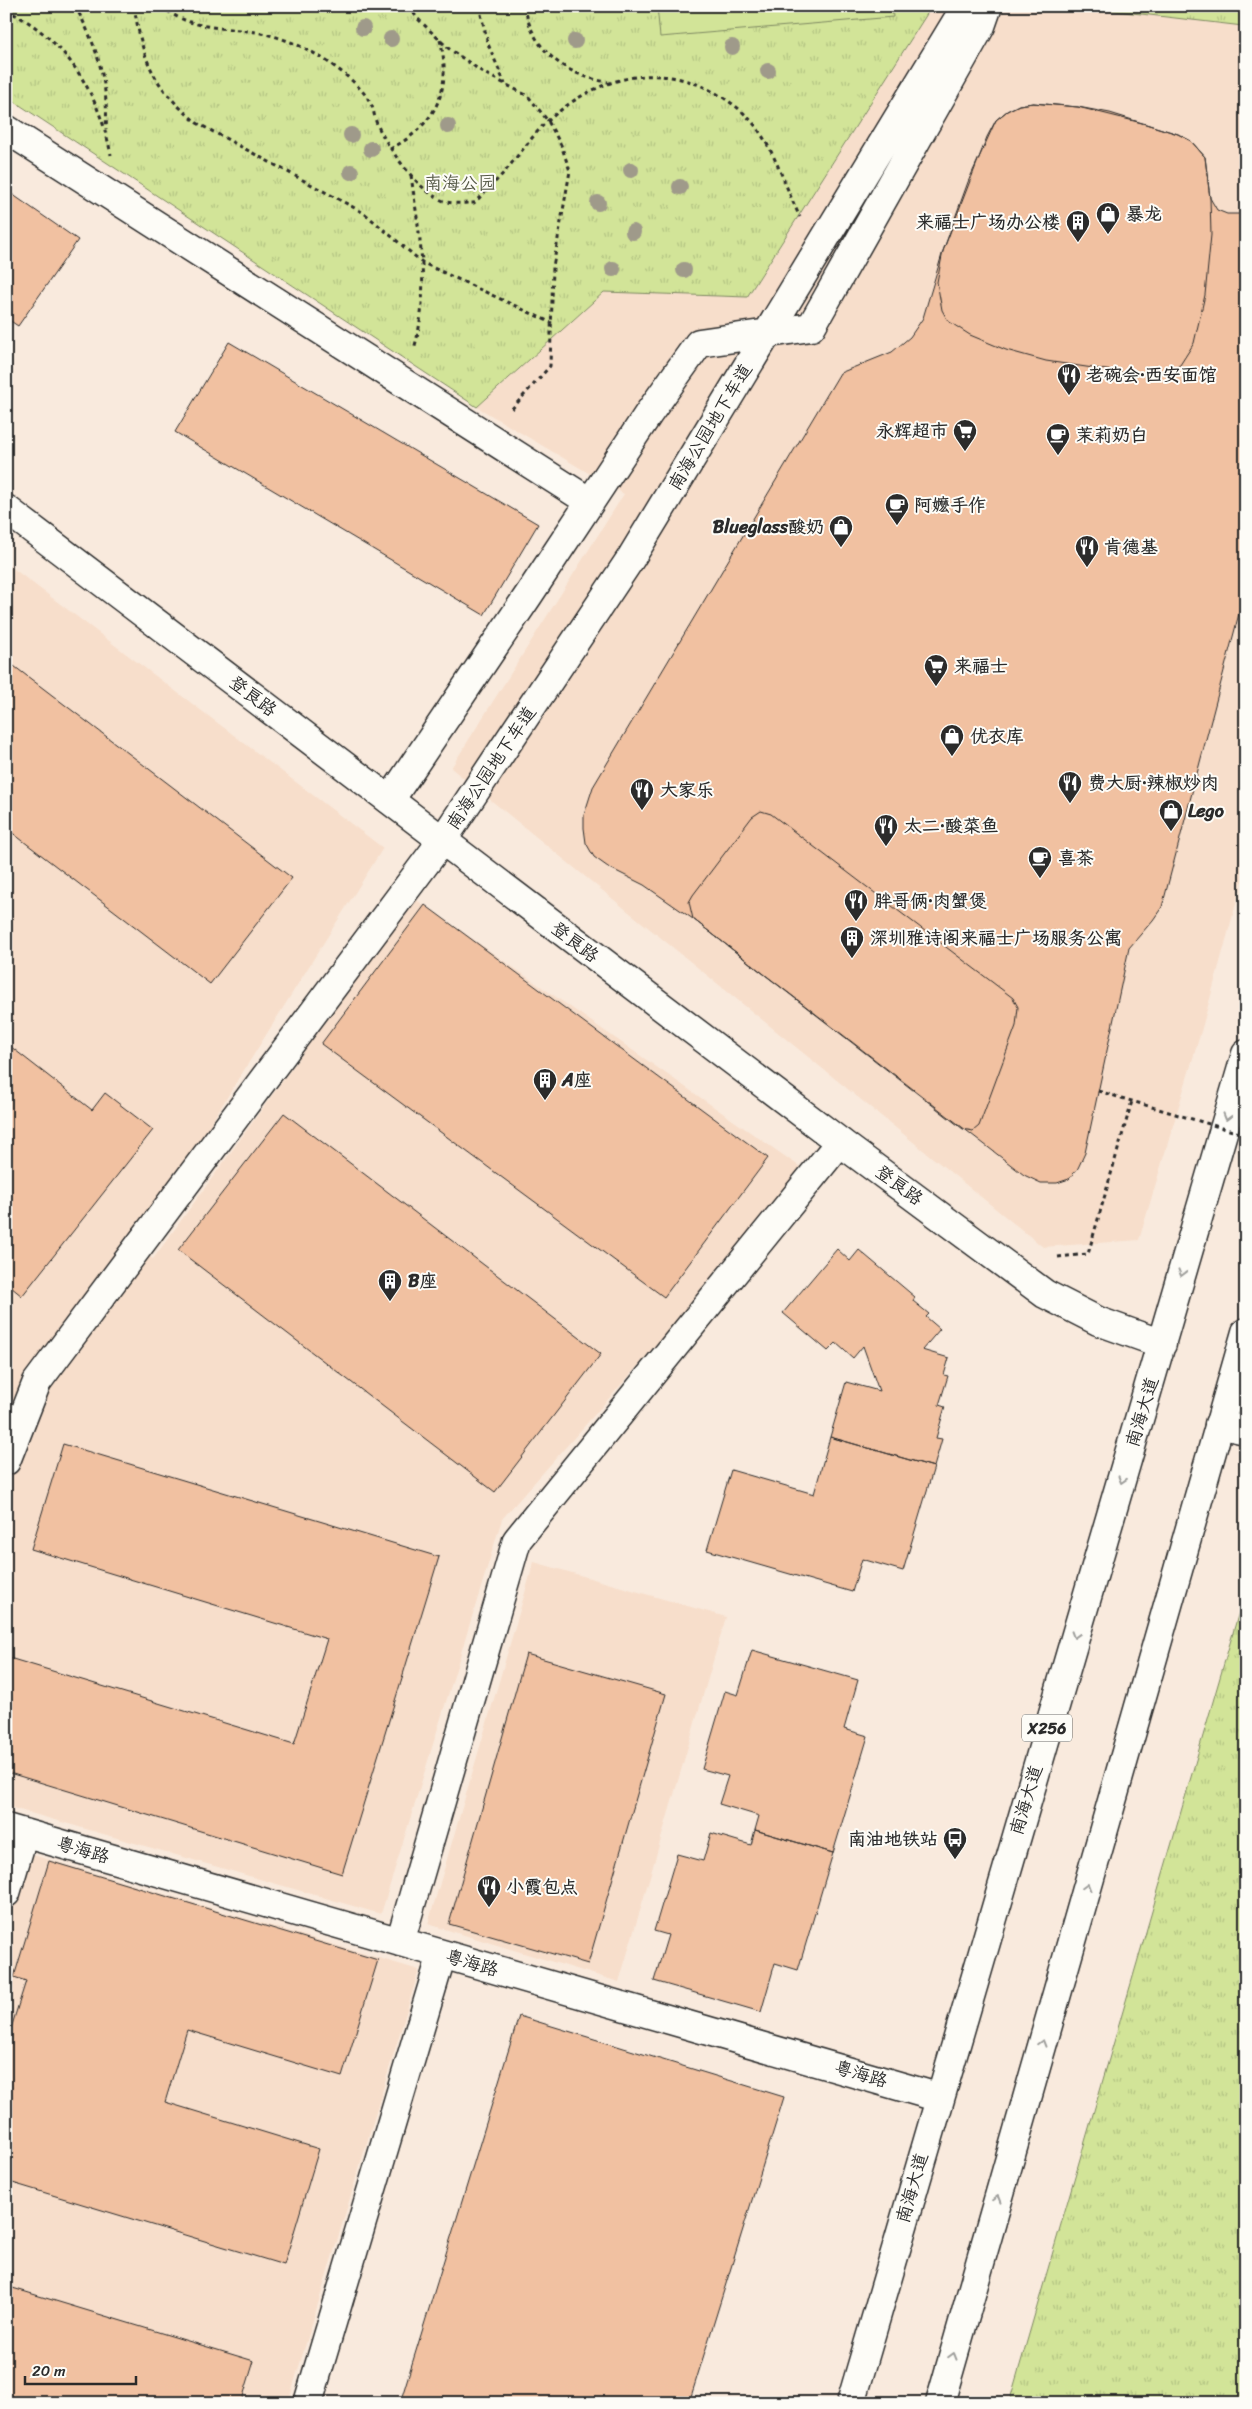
<svg xmlns="http://www.w3.org/2000/svg" width="1252" height="2409" viewBox="0 0 1252 2409" font-family="Sriracha,'LXGW WenKai TC',sans-serif">
<style>
.built{fill:#f7decb}
.grass{fill:url(#grass-tufts);stroke:#7e8862}
.pitch{fill:#d2e498;stroke:#7e8862}
.building{fill:#f1c1a1;stroke:#2b2b2b}
.lines{fill:none;stroke-linecap:round;stroke-linejoin:round}
.minor-casing{stroke:#2b2b2b;stroke-width:31}
.major-casing{stroke:#2b2b2b;stroke-width:31}
.path{stroke:#2b2b2b;stroke-width:3;stroke-dasharray:4 4;stroke-linecap:butt}
.minor{stroke:#fdfcf7;stroke-width:28}
.major{stroke:#fdfcf7;stroke-width:28}
.path-bridge{stroke:#2b2b2b;stroke-width:3;stroke-dasharray:4 4;stroke-linecap:butt}
.tree{fill:#9f9a8a}
.oneway{stroke:#9e9e9b}
.labels{text-anchor:middle;dominant-baseline:central;stroke-width:4;stroke-linejoin:round;paint-order:stroke}
.shield{fill:#fdfcf7;stroke:#6a6a68;stroke-width:1}
.shield-label{font-size:16px;font-weight:bold;fill:#2b2b2b}
.park-label{font-size:18px;fill:#555946;stroke:#fdfcf7}
.poi-label{font-size:18px;font-weight:bold;fill:#2b2b2b;stroke:#fdfcf7;text-anchor:start}
.street-label{font-size:18px;fill:#2b2b2b;stroke:#fdfcf7}
</style>
<defs>
<pattern id="grass-tufts" width="24" height="20" patternUnits="userSpaceOnUse" patternTransform="scale(1.25)"><rect width="24" height="20" fill="#d2e498"/><path d="M3 7l-1-3M5 7V3M7 7l1-3M15 17l-1-3M17 17v-4M19 17l1-3" fill="none" stroke="#b4c483"/></pattern>
</defs>
<rect width="100%" height="100%" fill="#f9eadd"/>
<filter id="ink" filterUnits="userSpaceOnUse"><feTurbulence type="fractalNoise" baseFrequency=".02" numOctaves="2"/><feDisplacementMap in="SourceGraphic" scale="10" xChannelSelector="R" yChannelSelector="G"/><feConvolveMatrix kernelMatrix="1 2 1 2 8 2 1 2 1" color-interpolation-filters="sRGB"/></filter>
<g filter="url(#ink)">
<path class="built" d="M932 6H1073L1246 25V867L1202 1028 1139 1240 1043 1247 451 768 624 494 477 407 604 292 747 297Z
M6 563 383 848 134 1246 153 1259 415 899 809 1173 502 1519 381 1914 6 1806Z
M534 1562 726 1617 619 1982 428 1924Z
M6 1847 419 1970 288 2403H6Z"/>
<path class="grass" d="M6 6H932L747 297 604 292 477 407 6 96Z
M1073 6H1246V25L1243 26Z
M1246 1588V2403H1009Z"/>
<path class="pitch" d="M657 6H892L893 17 660 37Z"/>
<path class="building" d="M1033 103 1078 107 1110 113 1178 134 1191 141 1205 157 1210 198 1217 210 1227 214H1241L1246 211V587L1162 907 1153 920 1129 948 1085 1153 1078 1168 1069 1179 1057 1183H1041L1024 1175 693 919 644 885 608 867 594 857 586 843 584 828V815L593 787 840 373 892 352 910 337 923 318 943 251 968 182 996 120 1007 111 1019 105Z
M1033 103 1078 107 1146 124 1178 134 1191 141 1205 157 1210 198 1211 235 1205 295 1194 343 1180 365 1171 370 1156 374H1133L1046 361 1006 350 970 335 948 321 942 310 937 282 943 251 987 137 996 120 1007 111 1019 105Z
M6 190 78 240 18 326 6 318Z
M229 342 538 524 484 615 175 432Z
M6 660 292 878 210 984 6 828Z
M761 811 771 814 1013 998 1018 1007 1016 1026 979 1126 973 1131 963 1129 693 919 689 902 693 895 752 817Z
M425 905 768 1158 664 1297 321 1044Z
M6 1043 92 1110 105 1093 153 1130 22 1296 6 1283Z
M284 1113 601 1354 495 1492 178 1250Z
M837 1249 850 1261 859 1250 915 1297 913 1301 929 1314 926 1317 940 1329 922 1350 949 1358 944 1375 948 1376 939 1405 945 1407 936 1438 942 1439 934 1467 830 1437 846 1382 879 1391 863 1346 853 1358 836 1343 828 1351 783 1313Z
M830 1437 934 1467 903 1571 862 1559 852 1592 707 1550 731 1470 814 1494Z
M63 1444 439 1557 342 1874 6 1772V1657L294 1744 327 1639 31 1549Z
M752 1650 858 1680 844 1729 868 1736 833 1853 755 1830 759 1816 719 1804 728 1776 702 1769 725 1691 738 1695Z
M526 1654 666 1694 588 1964 449 1924Z
M755 1830 833 1853 798 1970 775 1963 761 2012 654 1981 668 1935 654 1931 677 1854 703 1861 711 1833 751 1845Z
M49 1861 378 1960 342 2077 187 2030 165 2102 319 2149 284 2265 6 2181V2044L26 1981 14 1977Z
M519 2016 784 2097 689 2403H400Z
M6 2286 254 2361 241 2403H6Z"/>
<g class="lines">
<g class="minor-casing">
<path id="minor" d="M6 129 590 502
M390 800 528 596 649 413 699 343 811 327 981 26 988 6
M1219 1424 1246 1430
M6 1461 37 1382 442 841 631 558 966 6
M6 1828 937 2097
M6 1893 24 1833
M400 1942 517 1540 840 1142
M308 2403 442 1954"/>
</g>
<g class="major-casing">
<path id="major" d="M6 509 840 1142 1045 1294 1098 1321 1162 1344
M851 2403C979 1952 1116 1504 1246 1054
M940 2403 1246 1332"/>
</g>
<path class="path" d="M75 6C97 45 109 84 106 129
M134 6C143 62 153 86 197 123L364 213 423 263 552 323
M161 6C187 28 216 27 248 31 268 33 288 40 306 49 326 59 359 82 370 102 374 109 374 117 377 124 387 147 421 196 447 202 455 204 465 203 474 203 488 189 503 175 515 159 527 145 536 131 550 119 595 79 654 61 710 90 729 100 747 113 759 131 777 157 786 189 800 217
M409 6 417 18 448 48 484 73 528 96 548 121 561 145 570 171 553 267 550 366 510 411
M479 6 488 44 505 84
M525 6C531 50 566 76 608 82
M6 10C65 37 99 93 111 155
M6 67 12 98
M390 149C435 126 453 90 440 40
M411 175C419 234 431 291 414 349
M1058 1257 1088 1254 1132 1101"/>
<use href="#minor" class="minor"/>
<use href="#major" class="major"/>
<path class="path-bridge" d="M1098 1091 1246 1135"/>
</g>
<g class="tree">
<circle cx="363" cy="28" r="8"/>
<circle cx="391" cy="39" r="8"/>
<circle cx="575" cy="41" r="8"/>
<circle cx="732" cy="47" r="8"/>
<circle cx="768" cy="71" r="8"/>
<circle cx="448" cy="126" r="8"/>
<circle cx="351" cy="135" r="8"/>
<circle cx="371" cy="149" r="8"/>
<circle cx="631" cy="170" r="8"/>
<circle cx="351" cy="172" r="8"/>
<circle cx="680" cy="187" r="8"/>
<circle cx="598" cy="203" r="8"/>
<circle cx="633" cy="232" r="8"/>
<circle cx="613" cy="269" r="8"/>
<circle cx="684" cy="270" r="8"/>
</g>
<defs><path id="oneway-chevron" d="M-2-3.5L2.5 0L-2 3.5" fill="none" stroke-width="1.6" stroke-linecap="round" stroke-linejoin="round" transform="scale(1.25)"/></defs>
<g class="oneway">
<use href="#oneway-chevron" transform="translate(1227 1117) rotate(106)"/>
<use href="#oneway-chevron" transform="translate(1182 1273) rotate(106)"/>
<use href="#oneway-chevron" transform="translate(1122 1480) rotate(107)"/>
<use href="#oneway-chevron" transform="translate(1075 1635) rotate(107)"/>
<use href="#oneway-chevron" transform="translate(1087 1887) rotate(-74)"/>
<use href="#oneway-chevron" transform="translate(1042 2043) rotate(-74)"/>
<use href="#oneway-chevron" transform="translate(997 2199) rotate(-74)"/>
<use href="#oneway-chevron" transform="translate(953 2356) rotate(-74)"/>
</g>
</g>
<defs>
<g id="shop-pin" transform="scale(1.25)"><path d="M0 17L-7.5 6A9.5 9.5 0 1 1 7.5 6Z" fill="#2b2b2b" stroke="#fdfcf7"/><path d="M-5-2.5h2.3a2.7 3.5 0 0 1 5.4 0H5L5.5 6h-11ZM-1.5-2.5h3a1.5 2.3 0 0 0-3 0Z" fill="#fff"/></g>
<g id="building-pin" transform="scale(1.25)"><path d="M0 17L-7.5 6A9.5 9.5 0 1 1 7.5 6Z" fill="#2b2b2b" stroke="#fdfcf7"/><path d="M-4-6H4V6H1V3H-1V6H-4ZM-2.5-4.3h1.7v1.8h-1.7ZM.8-4.3h1.7v1.8H.8ZM-2.5-1h1.7V.8h-1.7ZM.8-1h1.7V.8H.8Z" fill="#fff"/></g>
<g id="restaurant-pin" transform="scale(1.25)"><path d="M0 17L-7.5 6A9.5 9.5 0 1 1 7.5 6Z" fill="#2b2b2b" stroke="#fdfcf7"/><path d="M-5-6h1v4h1v-4h1v4h1v-4h1v5L-1.5 .5V6h-2V.5L-5-1ZM5-6V6H3V1.5H1.5Q1.5-4 5-6Z" fill="#fff"/></g>
<g id="supermarket-pin" transform="scale(1.25)"><path d="M0 17L-7.5 6A9.5 9.5 0 1 1 7.5 6Z" fill="#2b2b2b" stroke="#fdfcf7"/><path d="M-6-5.5h2.5l.6 2H6L4.5 2H-2.5L-4.4-4H-6ZM-1.5 3.2a1.3 1.3 0 1 0 .1 0ZM3 3.2a1.3 1.3 0 1 0 .1 0Z" fill="#fff"/></g>
<g id="cafe-pin" transform="scale(1.25)"><path d="M0 17L-7.5 6A9.5 9.5 0 1 1 7.5 6Z" fill="#2b2b2b" stroke="#fdfcf7"/><path d="M-5.5-4.5H6V0H3Q3 3.5 0 3.5H-2.5Q-5.5 3.5-5.5 0ZM3-3.2v2h1.7v-2ZM-6 4.5H4V6H-6Z" fill="#fff"/></g>
<g id="bus-pin" transform="scale(1.25)"><path d="M0 17L-7.5 6A9.5 9.5 0 1 1 7.5 6Z" fill="#2b2b2b" stroke="#fdfcf7"/><path d="M-5-6H5V4H4V6H2V4H-2V6H-4V4H-5ZM-3.5-4V0h7V-4ZM-3.5 1.2v1.5H-2V1.2ZM2 1.2v1.5H3.5V1.2Z" fill="#fff"/></g>
</defs>
<g fill-rule="evenodd">
<use href="#shop-pin" x="1108" y="214"/>
<use href="#building-pin" x="1078" y="222"/>
<use href="#restaurant-pin" x="1069" y="375"/>
<use href="#supermarket-pin" x="965" y="431"/>
<use href="#cafe-pin" x="1058" y="435"/>
<use href="#cafe-pin" x="897" y="505"/>
<use href="#shop-pin" x="841" y="527"/>
<use href="#restaurant-pin" x="1087" y="547"/>
<use href="#supermarket-pin" x="936" y="666"/>
<use href="#shop-pin" x="952" y="736"/>
<use href="#restaurant-pin" x="1070" y="783"/>
<use href="#restaurant-pin" x="642" y="790"/>
<use href="#shop-pin" x="1171" y="811"/>
<use href="#restaurant-pin" x="886" y="826"/>
<use href="#cafe-pin" x="1040" y="858"/>
<use href="#restaurant-pin" x="856" y="901"/>
<use href="#building-pin" x="852" y="938"/>
<use href="#building-pin" x="545" y="1080"/>
<use href="#building-pin" x="390" y="1281"/>
<use href="#bus-pin" x="955" y="1839"/>
<use href="#restaurant-pin" x="489" y="1887"/>
</g>
<g class="labels">
<rect class="shield" x="1022" y="1714.5" width="50" height="27" rx="4"/>
<g class="shield-label">
<text x="1047" y="1728">X256</text>
</g>
<g class="park-label">
<text x="460" y="183">南海公园</text>
</g>
<g class="poi-label">
<text x="1126" y="214">暴龙</text>
<text x="1060" y="222" text-anchor="end">来福士广场办公楼</text>
<text x="1086" y="375">老碗会·西安面馆</text>
<text x="948" y="431" text-anchor="end">永辉超市</text>
<text x="1076" y="435">茉莉奶白</text>
<text x="914" y="505">阿嬷手作</text>
<text x="824" y="527" text-anchor="end">Blueglass酸奶</text>
<text x="1104" y="547">肯德基</text>
<text x="954" y="666">来福士</text>
<text x="970" y="736">优衣库</text>
<text x="1088" y="783">费大厨·辣椒炒肉</text>
<text x="660" y="790">大家乐</text>
<text x="1188" y="811">Lego</text>
<text x="904" y="826">太二·酸菜鱼</text>
<text x="1058" y="858">喜茶</text>
<text x="874" y="901">胖哥俩·肉蟹煲</text>
<text x="870" y="938">深圳雅诗阁来福士广场服务公寓</text>
<text x="562" y="1080">A座</text>
<text x="408" y="1281">B座</text>
<text x="938" y="1839" text-anchor="end">南油地铁站</text>
<text x="506" y="1887">小霞包点</text>
</g>
<g class="street-label">
<text transform="translate(710 427) rotate(-59)">南海公园地下车道</text>
<text transform="translate(253 696) rotate(37)">登良路</text>
<text transform="translate(491 768) rotate(-56)">南海公园地下车道</text>
<text transform="translate(575 942) rotate(37)">登良路</text>
<text transform="translate(899 1185) rotate(36)">登良路</text>
<text transform="translate(1142 1412) rotate(-73)">南海大道</text>
<text transform="translate(1026 1800) rotate(-73)">南海大道</text>
<text transform="translate(83 1850) rotate(16)">粤海路</text>
<text transform="translate(472 1963) rotate(16)">粤海路</text>
<text transform="translate(861 2074) rotate(16)">粤海路</text>
<text transform="translate(912 2188) rotate(-74)">南海大道</text>
</g>
</g>
<rect width="1252" height="2409" fill="none" stroke="#fdfcf7" stroke-width="25"/>
<rect x="12" y="12" width="1227" height="2384" fill="none" stroke="#2b2b2b" stroke-width="2" filter="url(#ink)"/>
<path d="M25 2376v8h111v-8" fill="none" stroke="#2b2b2b" stroke-width="2.5"/>
<text x="32" y="2376" font-size="15" fill="#2b2b2b" stroke="#fdfcf7" stroke-width="4" paint-order="stroke">20 m</text>
</svg>
